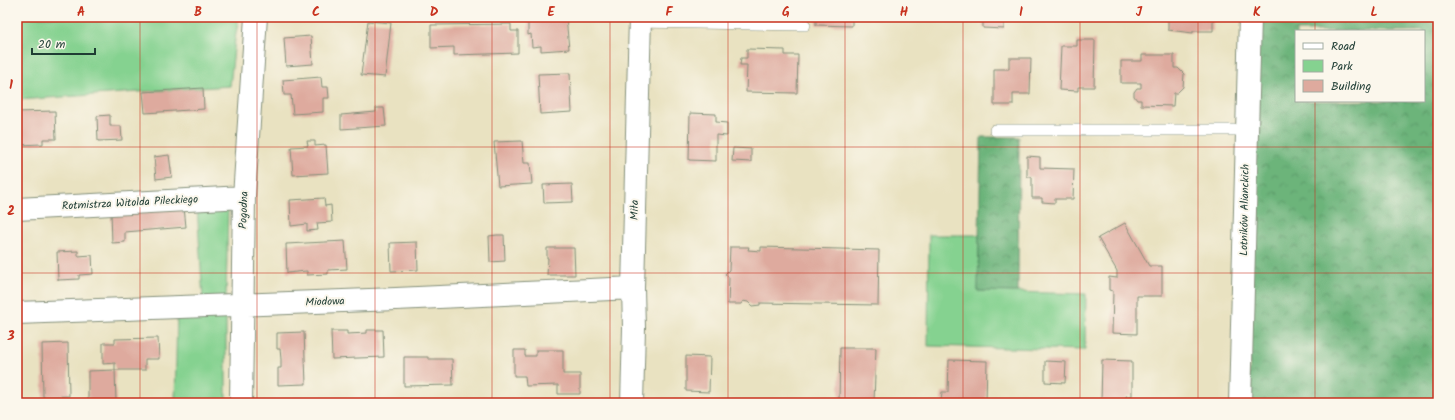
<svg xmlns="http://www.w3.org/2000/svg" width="1455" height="420" viewBox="0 0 1455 420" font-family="Kalam,sans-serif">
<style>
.green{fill:#85d290;stroke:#528862}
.forest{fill:url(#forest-crowns);stroke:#467857;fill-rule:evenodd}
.building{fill:#deaa9e}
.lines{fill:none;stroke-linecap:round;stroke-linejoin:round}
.lane-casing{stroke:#84907a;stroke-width:12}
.street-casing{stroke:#84907a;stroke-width:24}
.lane{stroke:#fff;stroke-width:11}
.street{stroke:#fff;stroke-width:22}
.grid{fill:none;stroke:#c8321e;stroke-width:1;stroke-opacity:0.55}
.labels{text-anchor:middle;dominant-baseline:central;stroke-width:4;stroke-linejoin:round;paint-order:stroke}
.street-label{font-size:11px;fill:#1f3d34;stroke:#fbf7ec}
.neatline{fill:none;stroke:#c8321e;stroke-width:1.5}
.grid-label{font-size:13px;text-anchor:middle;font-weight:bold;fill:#c8321e}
</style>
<defs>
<pattern id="forest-crowns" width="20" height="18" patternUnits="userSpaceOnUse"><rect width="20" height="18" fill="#6cb47a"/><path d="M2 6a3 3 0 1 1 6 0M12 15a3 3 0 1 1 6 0" fill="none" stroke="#589465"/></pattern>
</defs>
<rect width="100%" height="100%" fill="#fbf7ec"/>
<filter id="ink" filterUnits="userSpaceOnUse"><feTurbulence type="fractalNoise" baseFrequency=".025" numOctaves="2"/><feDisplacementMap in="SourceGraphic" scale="8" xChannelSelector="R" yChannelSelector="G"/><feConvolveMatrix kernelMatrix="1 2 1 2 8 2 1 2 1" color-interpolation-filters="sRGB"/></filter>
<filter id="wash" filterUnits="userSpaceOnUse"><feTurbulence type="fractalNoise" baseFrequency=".012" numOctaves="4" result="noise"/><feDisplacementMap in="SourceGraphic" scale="16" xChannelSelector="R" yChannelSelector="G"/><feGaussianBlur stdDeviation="0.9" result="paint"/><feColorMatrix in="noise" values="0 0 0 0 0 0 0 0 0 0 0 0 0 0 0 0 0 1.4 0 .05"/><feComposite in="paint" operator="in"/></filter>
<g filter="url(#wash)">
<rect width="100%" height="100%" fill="#e9e2c1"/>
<path class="green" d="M17 17H239L235 39 230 86 17 100Z
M228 205 226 298 203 299 197 207Z
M929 235H979L978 291 1086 294 1085 350 928 346Z
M226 311V402L175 403 177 313Z"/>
<path class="forest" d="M1256 17H1438V403H1249ZM1296 31H1424V101H1296Z
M981 137H1019L1018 292 978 291Z"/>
<g id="blocks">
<path class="building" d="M528 17H566L569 49 541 51V46L532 47 531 34 528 35Z
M816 17H852V26L816 25Z
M983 17H1004V29L983 28Z
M1168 17H1213V31H1193V33L1168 30Z
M368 21 391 23 385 77 361 75Z
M511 24V31H518V53L454 55V47L431 48V25Z
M311 36 313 64 286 66 284 38Z
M1077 40H1095L1094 87H1078V91L1059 90 1061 46H1077Z
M747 49 785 50V55H798L797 93 746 92 747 65H740L741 58H747Z
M1142 55H1174V68H1178L1184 74 1183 87 1177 93H1174L1173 106 1141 105V100H1137L1134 96V92L1137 88H1141V83H1121V61H1142Z
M1009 58H1031L1030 94H1013V105H994V69H1009Z
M570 73 572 112 540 114 538 74Z
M321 77 322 87H328L329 98H323V112L293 114 291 95H284L283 80Z
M203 88 204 109 145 113 143 92Z
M376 108H384L386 126 341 129V115L376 112Z
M55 111 56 139H43V144L17 145V112Z
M690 113 716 114V122L727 123V136L716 135V161L689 160Z
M110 115V126H121L122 140 98 141 97 116Z
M307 141H315V146L326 145 328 173 293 175 291 147 308 146Z
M522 141 524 163H530L532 184 498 186 494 142Z
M733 148 751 149V162L732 161Z
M169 155 172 177 156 179 154 157Z
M1027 156 1040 157V168L1074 169 1073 199H1055V203L1042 202V198H1032V177H1027Z
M572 184 573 202 544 203 543 185Z
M324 198 325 206 331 205 332 222 317 223 318 230 307 231V224L291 226 290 200Z
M184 207 186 227 125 232V242L112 243 111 212Z
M1125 223 1149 266H1162V296H1137V334L1112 333 1113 291 1109 290V277L1117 278V271L1098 238Z
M497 235H504L505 261 490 262 489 236Z
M345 241 347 269 328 270V274L307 275V271L287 273 286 244Z
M417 242 418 270 391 271 390 243Z
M730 247H749L748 250 761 251V247L879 250 878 305 760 303V305L752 306 748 302 743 301 741 304H728L729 277 725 274 729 270Z
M547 248H574L575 275H547L548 258H547Z
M78 251V256L92 255 93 274 79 275V279L58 280 57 252Z
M367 330H383L384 357 332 359 331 331H347V334L367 333Z
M304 332 306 384 278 385V368H281V359L280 349H277V333Z
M158 338 159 359H145V370H115V363L103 364V343H115V339Z
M68 343 69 396 43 397 42 344Z
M840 348H876L874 402 839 401Z
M514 350H525V356H536V350H563V374H580V394H558V385L526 386 525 376H514Z
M686 356 710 357 709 392 686 391Z
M404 357H428V359H452L453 385 404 386Z
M949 360 987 361 986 403H948V402L941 401 942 392H948Z
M1102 360 1132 361V396H1126V403H1101Z
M1045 361 1066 362 1065 383 1045 382Z
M115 370 116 402 88 403V371Z"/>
</g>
</g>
<g filter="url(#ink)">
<use href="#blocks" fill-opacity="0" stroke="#84907a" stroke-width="1"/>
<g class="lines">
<g class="lane-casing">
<path id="lane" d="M639 22 805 25
M995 130H1247"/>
</g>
<g class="street-casing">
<path id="street" d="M17 209 244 197
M17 313 396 299 633 288
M241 403 244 197 256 17
M632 403 634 328 633 288 640 17
M1240 403 1250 17"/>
</g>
<use href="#lane" class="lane"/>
<use href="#street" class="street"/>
</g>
</g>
<path class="grid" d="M140 17V403M257 17V403M375 17V403M492 17V403M610 17V403M728 17V403M845 17V403M963 17V403M1080 17V403M1198 17V403M1315 17V31M1315 101V403M17 147H1438M17 273H1438"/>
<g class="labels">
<g class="street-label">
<text transform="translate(130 203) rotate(-3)">Rotmistrza Witolda Pileckiego</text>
<text transform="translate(244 210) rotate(-88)">Pogodna</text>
<text transform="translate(635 210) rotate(-89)">Miła</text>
<text transform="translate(1245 210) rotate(-89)">Lotników Alianckich</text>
<text transform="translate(325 302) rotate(-2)">Miodowa</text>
</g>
</g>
<rect width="1455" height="420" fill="none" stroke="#fbf7ec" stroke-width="44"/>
<rect x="1295" y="30" width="130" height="72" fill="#fbf7ec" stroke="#a3ada2"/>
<rect x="1303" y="43" width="20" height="6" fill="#ffffff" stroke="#a3ada2"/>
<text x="1331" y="50" font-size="12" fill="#1f3d34">Road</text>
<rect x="1303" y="60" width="20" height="12" fill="#85d290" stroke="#a3ada2"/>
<text x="1331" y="70" font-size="12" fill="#1f3d34">Park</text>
<rect x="1303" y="80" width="20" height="12" fill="#deaa9e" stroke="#a3ada2"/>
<text x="1331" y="90" font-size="12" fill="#1f3d34">Building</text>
<path d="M32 48v6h63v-6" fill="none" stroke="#1f3d34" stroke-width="2"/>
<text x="38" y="48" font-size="12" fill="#1f3d34" stroke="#fbf7ec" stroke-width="3" paint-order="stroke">20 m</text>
<rect x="22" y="22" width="1411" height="376" class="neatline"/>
<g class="grid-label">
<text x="81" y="16">A</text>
<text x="198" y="16">B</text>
<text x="316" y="16">C</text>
<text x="434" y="16">D</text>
<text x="551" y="16">E</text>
<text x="669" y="16">F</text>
<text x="786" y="16">G</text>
<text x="904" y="16">H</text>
<text x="1021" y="16">I</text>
<text x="1139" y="16">J</text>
<text x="1257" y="16">K</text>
<text x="1374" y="16">L</text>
<text x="11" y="89">1</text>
<text x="11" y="215">2</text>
<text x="11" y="340">3</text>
</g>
</svg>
